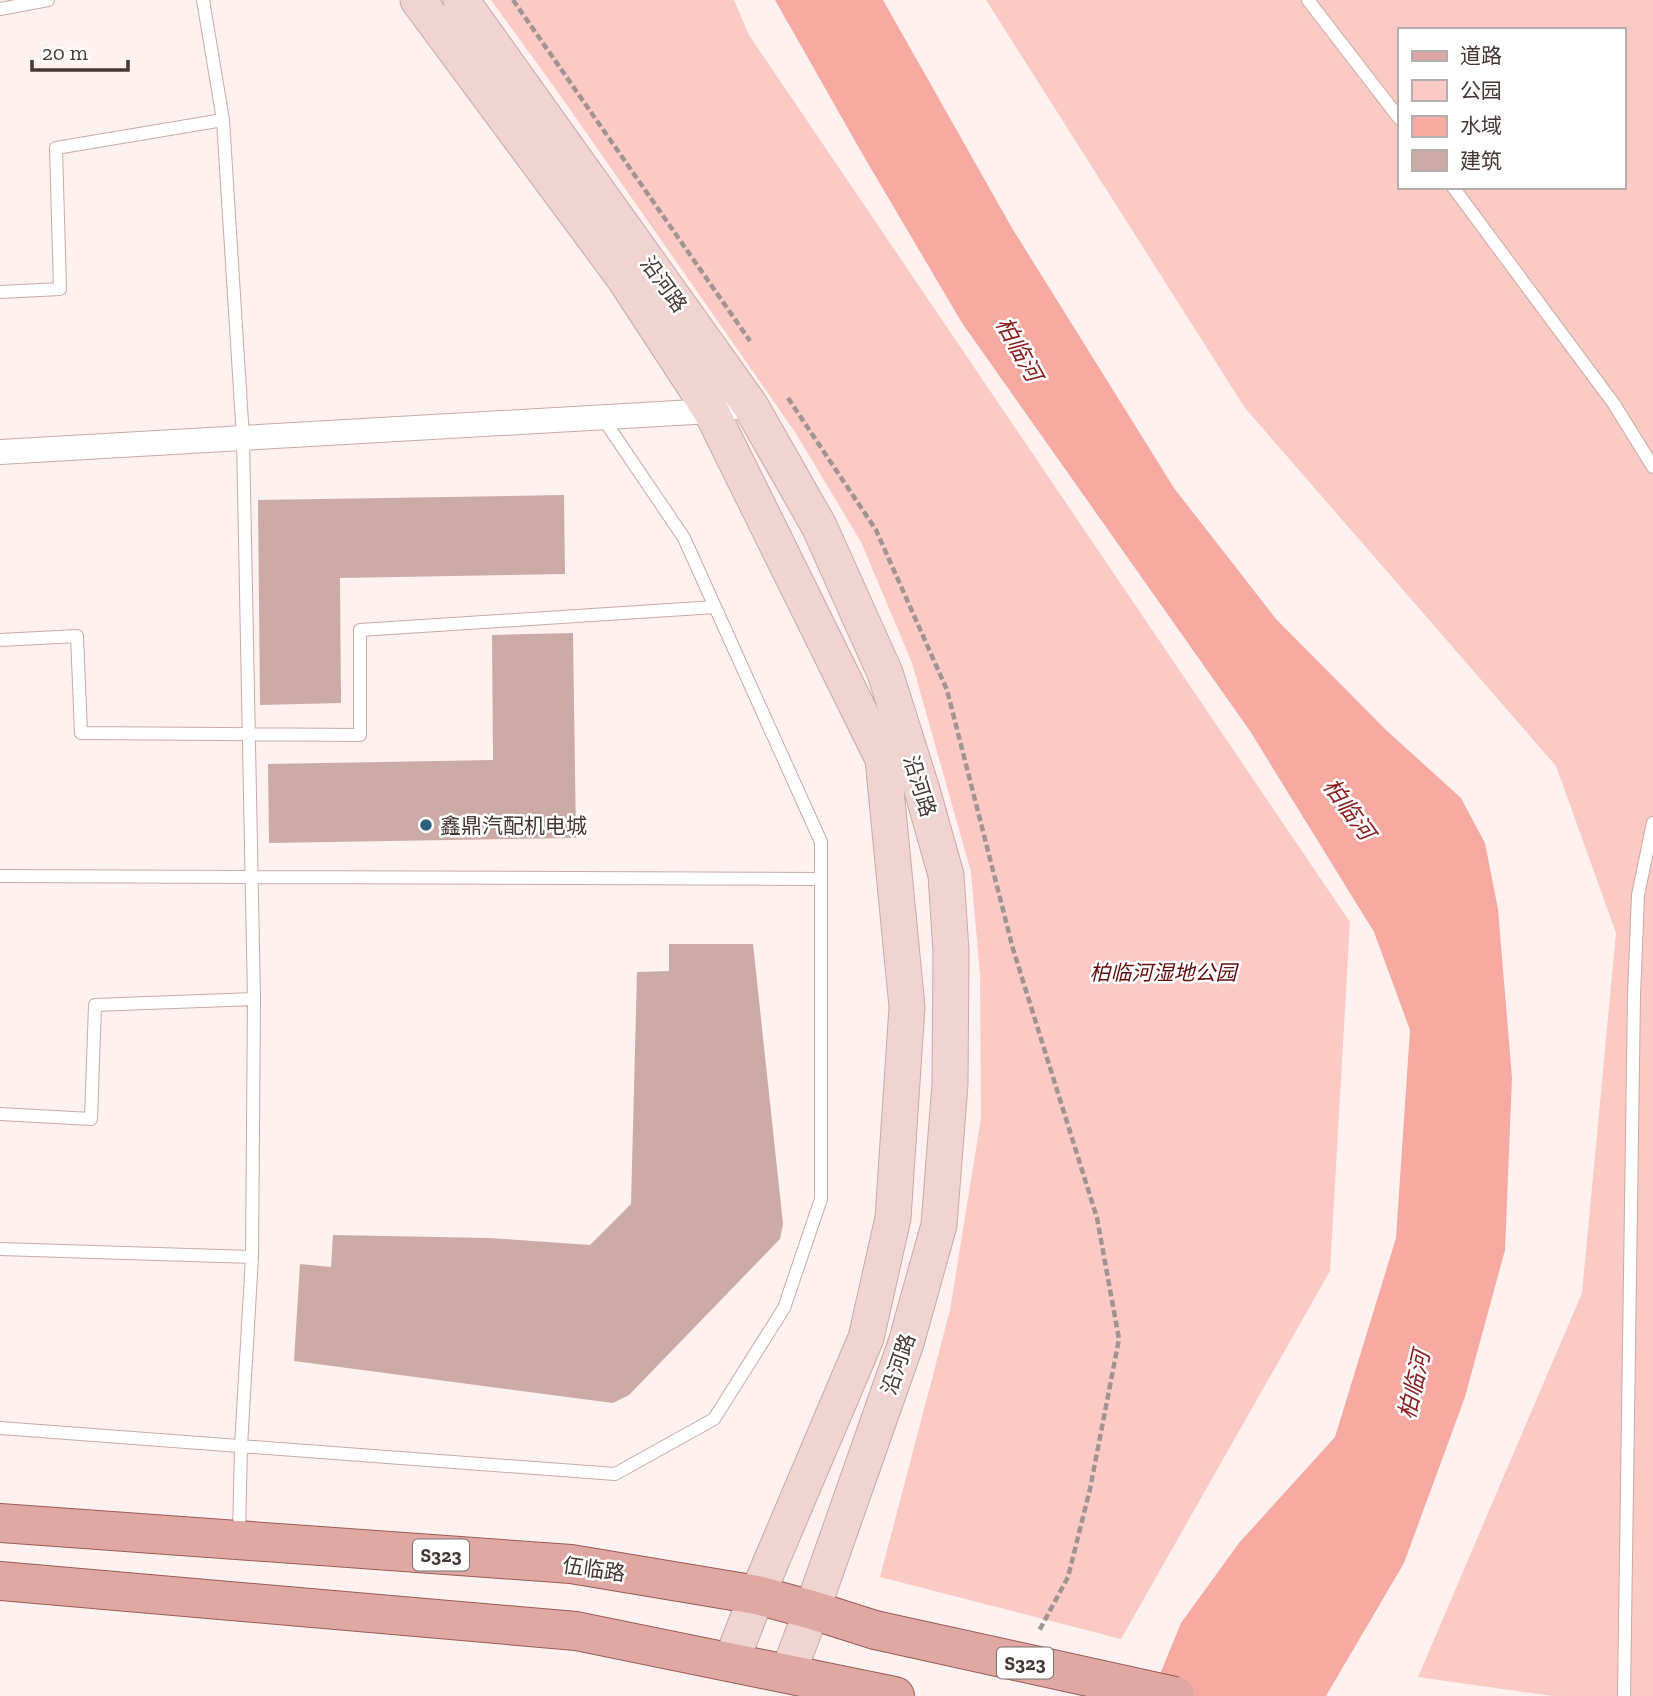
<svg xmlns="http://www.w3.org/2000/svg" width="1653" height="1696" viewBox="0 0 1653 1696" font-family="'Zilla Slab','Noto Sans SC',serif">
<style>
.green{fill:#fbcac4;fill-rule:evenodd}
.water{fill:#f7aaa1}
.building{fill:#ccaba7}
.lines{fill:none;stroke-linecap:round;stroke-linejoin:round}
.lane-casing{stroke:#caaaa5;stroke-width:14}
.street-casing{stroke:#caaaa5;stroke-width:26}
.secondary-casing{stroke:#caaaa5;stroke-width:37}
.primary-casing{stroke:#9a5b54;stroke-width:40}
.path{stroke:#a19492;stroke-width:4.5;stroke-dasharray:7 3.5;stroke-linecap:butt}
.lane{stroke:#fff;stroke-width:12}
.street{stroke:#fff;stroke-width:24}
.secondary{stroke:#efd4d1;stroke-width:35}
.primary{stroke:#dfa8a3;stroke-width:38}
.primary-bridge-casing{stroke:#9a5b54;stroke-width:40;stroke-linecap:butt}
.primary-bridge{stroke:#dfa8a3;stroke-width:38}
.poi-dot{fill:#2f617e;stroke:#fff;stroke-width:2.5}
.labels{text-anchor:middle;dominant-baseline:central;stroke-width:5;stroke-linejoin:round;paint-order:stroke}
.shield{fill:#fff;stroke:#7c7372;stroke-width:2}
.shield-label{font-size:19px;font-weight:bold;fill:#443735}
.street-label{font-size:21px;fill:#443735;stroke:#fff}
.poi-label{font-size:21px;fill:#443735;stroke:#fff;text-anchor:start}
.park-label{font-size:21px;font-style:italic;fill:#610d0e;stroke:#fff}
.water-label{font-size:23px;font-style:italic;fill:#8d201f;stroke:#fff}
</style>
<rect width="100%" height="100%" fill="#fff1ef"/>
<path class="green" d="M491 0H734L749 35 1350 922 1330 1271 1121 1639 880 1577 950 1310 981 1118 980 975 971 872 912 663 861 542 795 432 555 88Z
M986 0H1653V1696H1553L1418 1677 1582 1293 1616 933 1556 766 1245 408ZM1399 30H1623V187H1399Z"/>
<path class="water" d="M775 0H883L1012 228 1174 488 1276 619 1386 730 1461 798 1485 843 1498 909 1512 1078 1505 1250 1465 1397 1404 1563 1326 1696H1151L1181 1623 1239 1543 1335 1437 1396 1238 1410 1030 1374 932 1250 731 962 323 863 155Z"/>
<path class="building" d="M564 495 565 574 340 578 341 703 260 705 258 500Z
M573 633 576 838 269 843 268 764 493 760 492 635Z
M669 944H753L783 1224 780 1239 629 1395 613 1403 294 1361 300 1264 331 1267 333 1235 489 1238 590 1245 631 1204 637 972 669 971Z"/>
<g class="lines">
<g class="lane-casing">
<path id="lane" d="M203 0 223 120 243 438 254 999 252 1257 241 1446 239 1536
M1308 0 1399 118
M0 9 48 0
M1453 187 1614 404 1653 467
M0 292 60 289 56 148 223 120
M0 640 77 636 81 733 360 735V630L715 607
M0 876 821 879
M0 1114 91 1119 95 1005 254 999
M0 1249 252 1257
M0 1428 615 1474 714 1419 784 1308 821 1199V842L684 538 602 417
M1624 1696 1634 995 1638 895 1653 823"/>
</g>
<g class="street-casing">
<path id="street" d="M0 452 711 411 750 405"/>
</g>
<g class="secondary-casing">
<path id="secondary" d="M418 0 624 278 711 411 883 759 907 1007 893 1218 866 1338 757 1595 731 1662
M461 0 750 405 819 526 885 673 922 790 946 875 951 951 950 1084 939 1225 906 1343 812 1610 788 1673"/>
</g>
<g class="primary-casing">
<path id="primary" d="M0 1523 571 1564 757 1595 812 1610 875 1630
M0 1581 576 1631 895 1696"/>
</g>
<path class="path" d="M513 0 750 341
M788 398 876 530 947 690 1013 949 1097 1218 1119 1339 1090 1489 1068 1577 1039 1631"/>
<use href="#lane" class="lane"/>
<use href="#street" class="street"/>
<use href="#secondary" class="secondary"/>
<use href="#primary" class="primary"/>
<g class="primary-bridge-casing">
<path id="primary-bridge" d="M875 1630 1175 1696"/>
</g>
<use href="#primary-bridge" class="primary-bridge"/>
</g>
<circle class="poi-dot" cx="426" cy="825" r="7"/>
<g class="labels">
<g class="shield">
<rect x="413" y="1539.5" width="56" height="31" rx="5"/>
<rect x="997" y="1647.5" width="56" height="31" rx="5"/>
</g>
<g class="shield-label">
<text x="441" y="1555">S323</text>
<text x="1025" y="1663">S323</text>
</g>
<g class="street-label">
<text transform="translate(664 284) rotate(54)">沿河路</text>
<text transform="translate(920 786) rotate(73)">沿河路</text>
<text transform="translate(898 1364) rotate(-71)">沿河路</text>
<text transform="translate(594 1569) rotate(8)">伍临路</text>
</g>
<g class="poi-label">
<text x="440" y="825">鑫鼎汽配机电城</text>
</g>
<g class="park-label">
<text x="1163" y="972">柏临河湿地公园</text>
</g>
<g class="water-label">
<text transform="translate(1019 349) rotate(61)">柏临河</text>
<text transform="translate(1349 809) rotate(54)">柏临河</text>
<text transform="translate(1414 1385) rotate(-77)">柏临河</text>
</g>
</g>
<rect x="1398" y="28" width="228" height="161" fill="#ffffff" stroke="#b4afae" stroke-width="2"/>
<rect x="1412" y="51" width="35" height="10" fill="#dfa8a3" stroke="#b4afae" stroke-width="2"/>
<text x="1460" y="63" font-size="21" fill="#443735">道路</text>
<rect x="1412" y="80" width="35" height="21" fill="#fbcac4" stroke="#b4afae" stroke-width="2"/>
<text x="1460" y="98" font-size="21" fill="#443735">公园</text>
<rect x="1412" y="116" width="35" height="21" fill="#f7aaa1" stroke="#b4afae" stroke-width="2"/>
<text x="1460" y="133" font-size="21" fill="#443735">水域</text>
<rect x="1412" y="150" width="35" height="21" fill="#ccaba7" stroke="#b4afae" stroke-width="2"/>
<text x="1460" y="168" font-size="21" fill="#443735">建筑</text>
<path d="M32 60v10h96v-10" fill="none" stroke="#443735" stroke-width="3.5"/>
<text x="42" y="60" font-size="21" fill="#443735" stroke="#ffffff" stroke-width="5" paint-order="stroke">20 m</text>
</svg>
